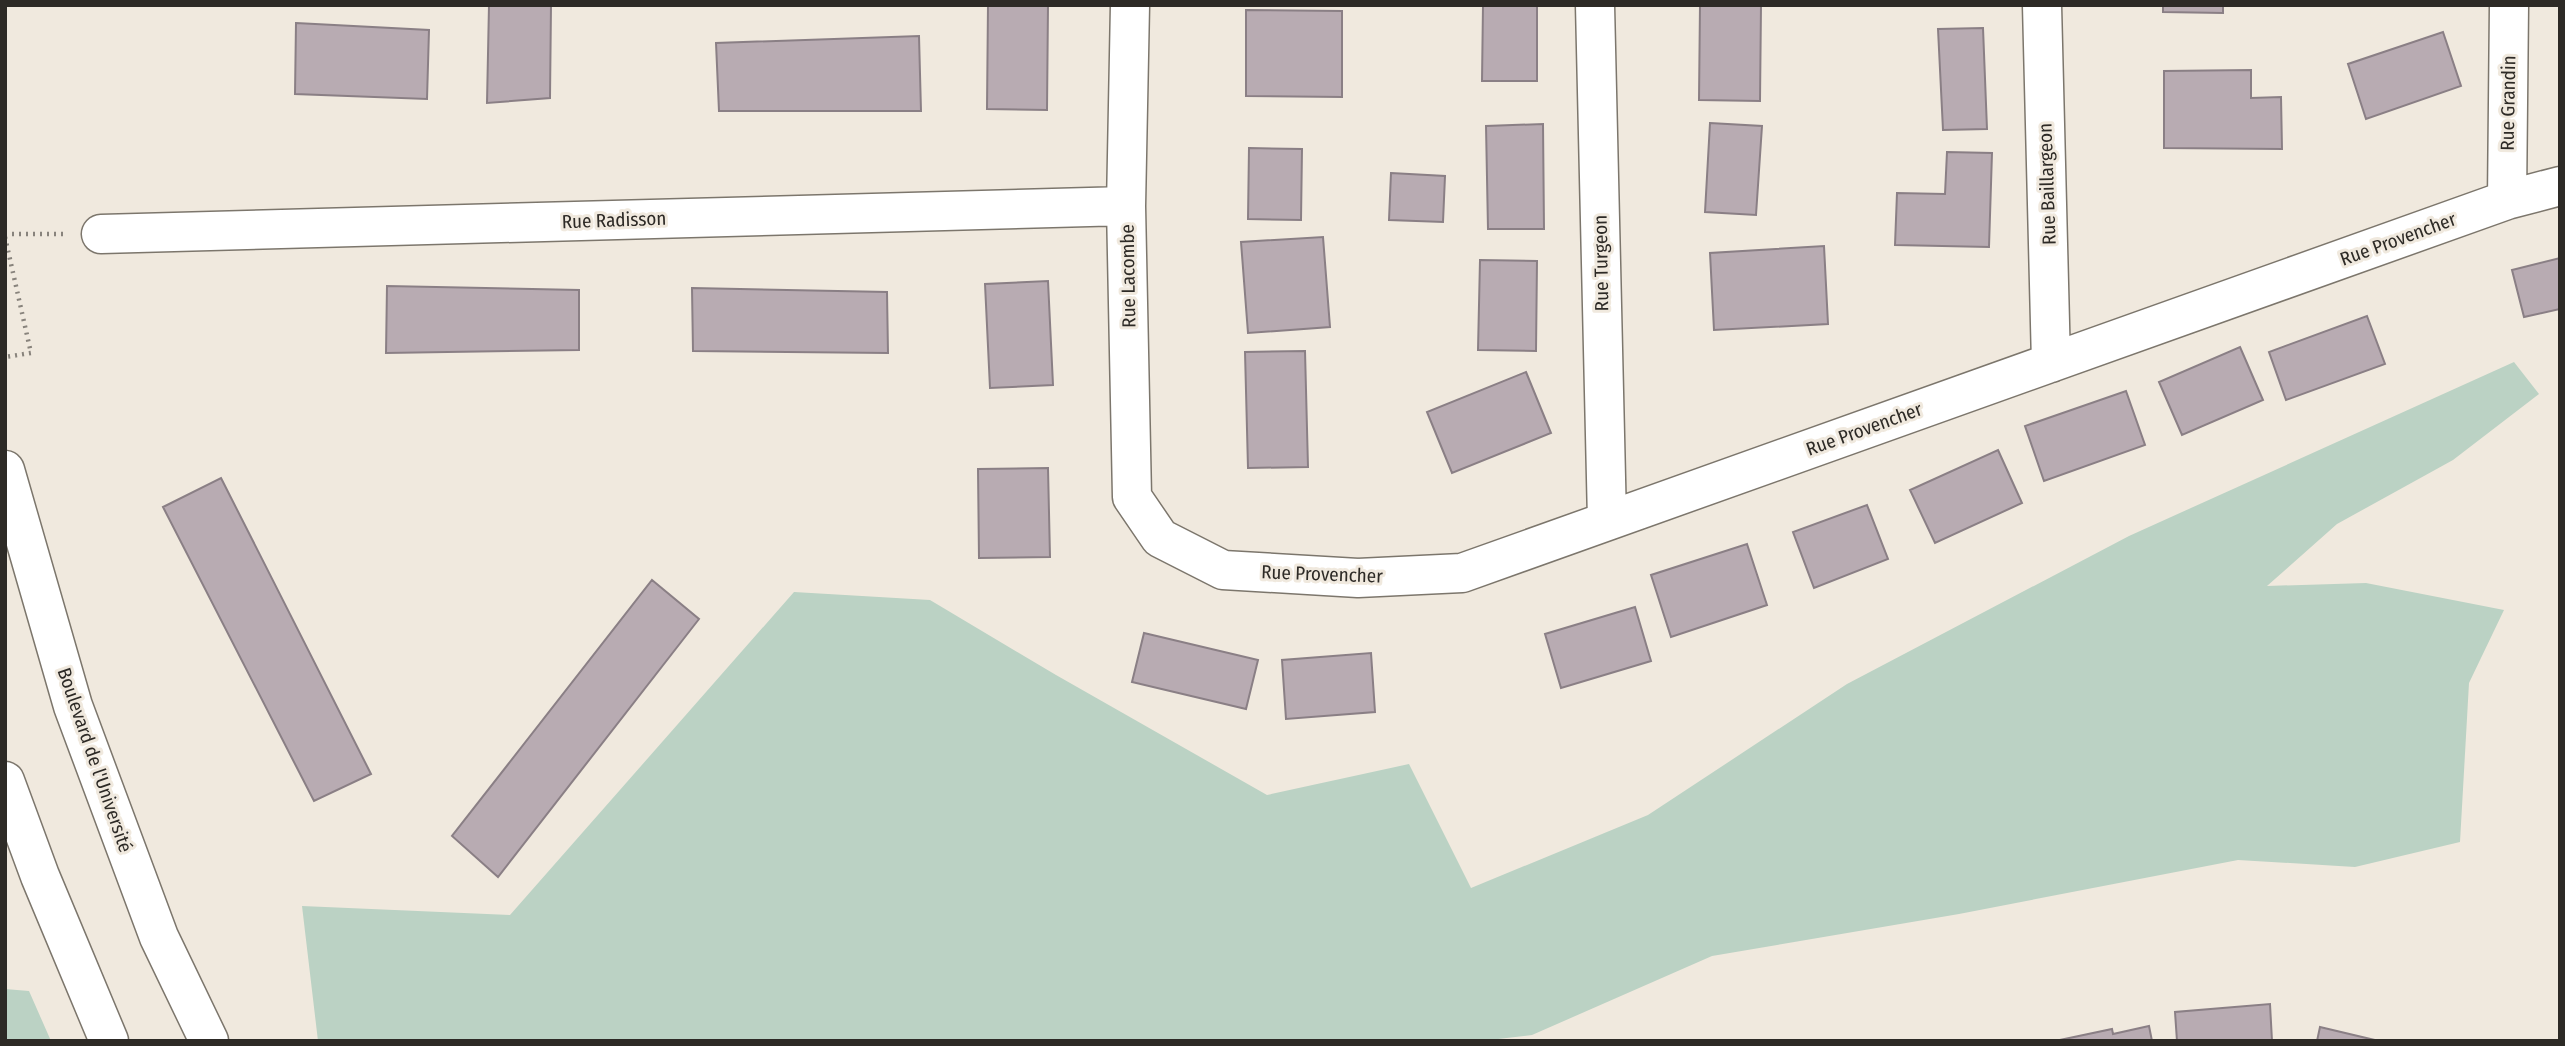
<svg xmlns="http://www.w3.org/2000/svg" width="2565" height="1046" viewBox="0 0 2565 1046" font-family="'Fira Sans Condensed',sans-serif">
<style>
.green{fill:#bbd2c4}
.building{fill:#b8abb2;stroke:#8a7f85;stroke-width:2}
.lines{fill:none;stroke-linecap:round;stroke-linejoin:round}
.street-casing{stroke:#7c766c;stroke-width:41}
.secondary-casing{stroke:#7c766c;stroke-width:41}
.path{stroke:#88837c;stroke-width:4.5;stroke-dasharray:2 5;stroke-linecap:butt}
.street{stroke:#fff;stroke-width:38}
.secondary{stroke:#fff;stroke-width:38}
.labels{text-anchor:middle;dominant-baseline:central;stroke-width:6;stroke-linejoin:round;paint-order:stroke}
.street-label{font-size:19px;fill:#2d2a26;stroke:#f0e9de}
</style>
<rect width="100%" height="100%" fill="#f0e9de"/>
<path class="green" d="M2514 362 2539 394 2453 460 2337 524 2267 586 2366 583 2504 610 2469 683 2460 842 2355 867 2238 860 1959 914 1712 956 1532 1035 1481 1041H318L302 906 510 915 794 592 930 600 1056 675 1267 795 1409 764 1471 888 1648 815 1847 684 2129 536Z
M5 989 29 991 51 1041H5Z"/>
<path class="building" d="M489 5H551L550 98 487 103Z
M988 5H1048L1047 110 987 109Z
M1483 5H1537V81H1482Z
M1700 5H1761L1760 101 1699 100Z
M2163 5H2223V13L2163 12Z
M1246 10 1342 11V97L1246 96Z
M296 23 429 30 427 99 295 94Z
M1983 28 1987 129 1943 130 1938 29Z
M2443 32 2461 86 2366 119 2348 64Z
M919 36 921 111H719L716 43Z
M2251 70V98L2281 97 2282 149 2164 148V71Z
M1710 123 1762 126 1756 215 1705 212Z
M1543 124 1544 229H1488L1486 126Z
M1249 148 1302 149 1301 220 1248 219Z
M1947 152 1992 153 1989 247 1895 245 1897 193 1945 194Z
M1391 173 1445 176 1443 222 1389 220Z
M1323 237 1330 327 1248 333 1241 242Z
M1824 246 1828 324 1714 330 1710 253Z
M2560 258V309L2524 317 2512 270Z
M1480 260 1537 261 1536 351 1478 350Z
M1048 281 1053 385 990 388 985 284Z
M387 286 579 290V350L386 353Z
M692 288 887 292 888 353 693 351Z
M2367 316 2385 364 2286 400 2269 352Z
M2240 347 2263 400 2182 435 2159 382Z
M1305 351 1308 467 1248 468 1245 352Z
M1526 372 1551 433 1452 473 1427 412Z
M2126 391 2145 445 2044 481 2025 426Z
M1998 450 2022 503 1935 543 1910 490Z
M1048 468 1050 557 979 558 978 469Z
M221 478 371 774 314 801 163 507Z
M1867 505 1888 559 1814 588 1793 532Z
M1747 544 1767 605 1671 637 1651 575Z
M652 580 699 619 498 877 452 836Z
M1635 607 1651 661 1561 688 1545 634Z
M1144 633 1258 660 1246 709 1132 682Z
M1371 653 1375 712 1286 719 1282 660Z
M2270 1004 2272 1041H2177L2175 1012Z
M2149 1026 2152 1041H2055L2112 1029 2113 1034Z
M2320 1027 2379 1041H2317Z"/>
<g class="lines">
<g class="street-casing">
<path id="street" d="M1130 5 1126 206 1132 497 1160 538 1223 570 1358 578 1462 573 2507 200 2560 186
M1595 5 1607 521
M2042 5 2051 363
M2507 200 2509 5
M101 234 1126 206"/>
</g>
<g class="secondary-casing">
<path id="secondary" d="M5 470 73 706 159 937 209 1041
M5 781 40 876 109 1041"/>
</g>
<path class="path" d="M5 234H64
M5 237 31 353 5 357"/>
<use href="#street" class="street"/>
<use href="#secondary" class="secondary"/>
</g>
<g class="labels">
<g class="street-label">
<text transform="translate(2508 103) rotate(-89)">Rue Grandin</text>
<text transform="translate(2047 184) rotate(-92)">Rue Baillargeon</text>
<text transform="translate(614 220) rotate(-2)">Rue Radisson</text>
<text transform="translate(2398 239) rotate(-20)">Rue Provencher</text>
<text transform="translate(1601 263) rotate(-91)">Rue Turgeon</text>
<text transform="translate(1128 276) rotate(-91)">Rue Lacombe</text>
<text transform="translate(1864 429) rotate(-20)">Rue Provencher</text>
<text transform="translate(1322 574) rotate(2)">Rue Provencher</text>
<text transform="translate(95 760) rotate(71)">Boulevard de l'Université</text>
</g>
</g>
<rect width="2565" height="1046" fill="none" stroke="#2d2a26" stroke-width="14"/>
</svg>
